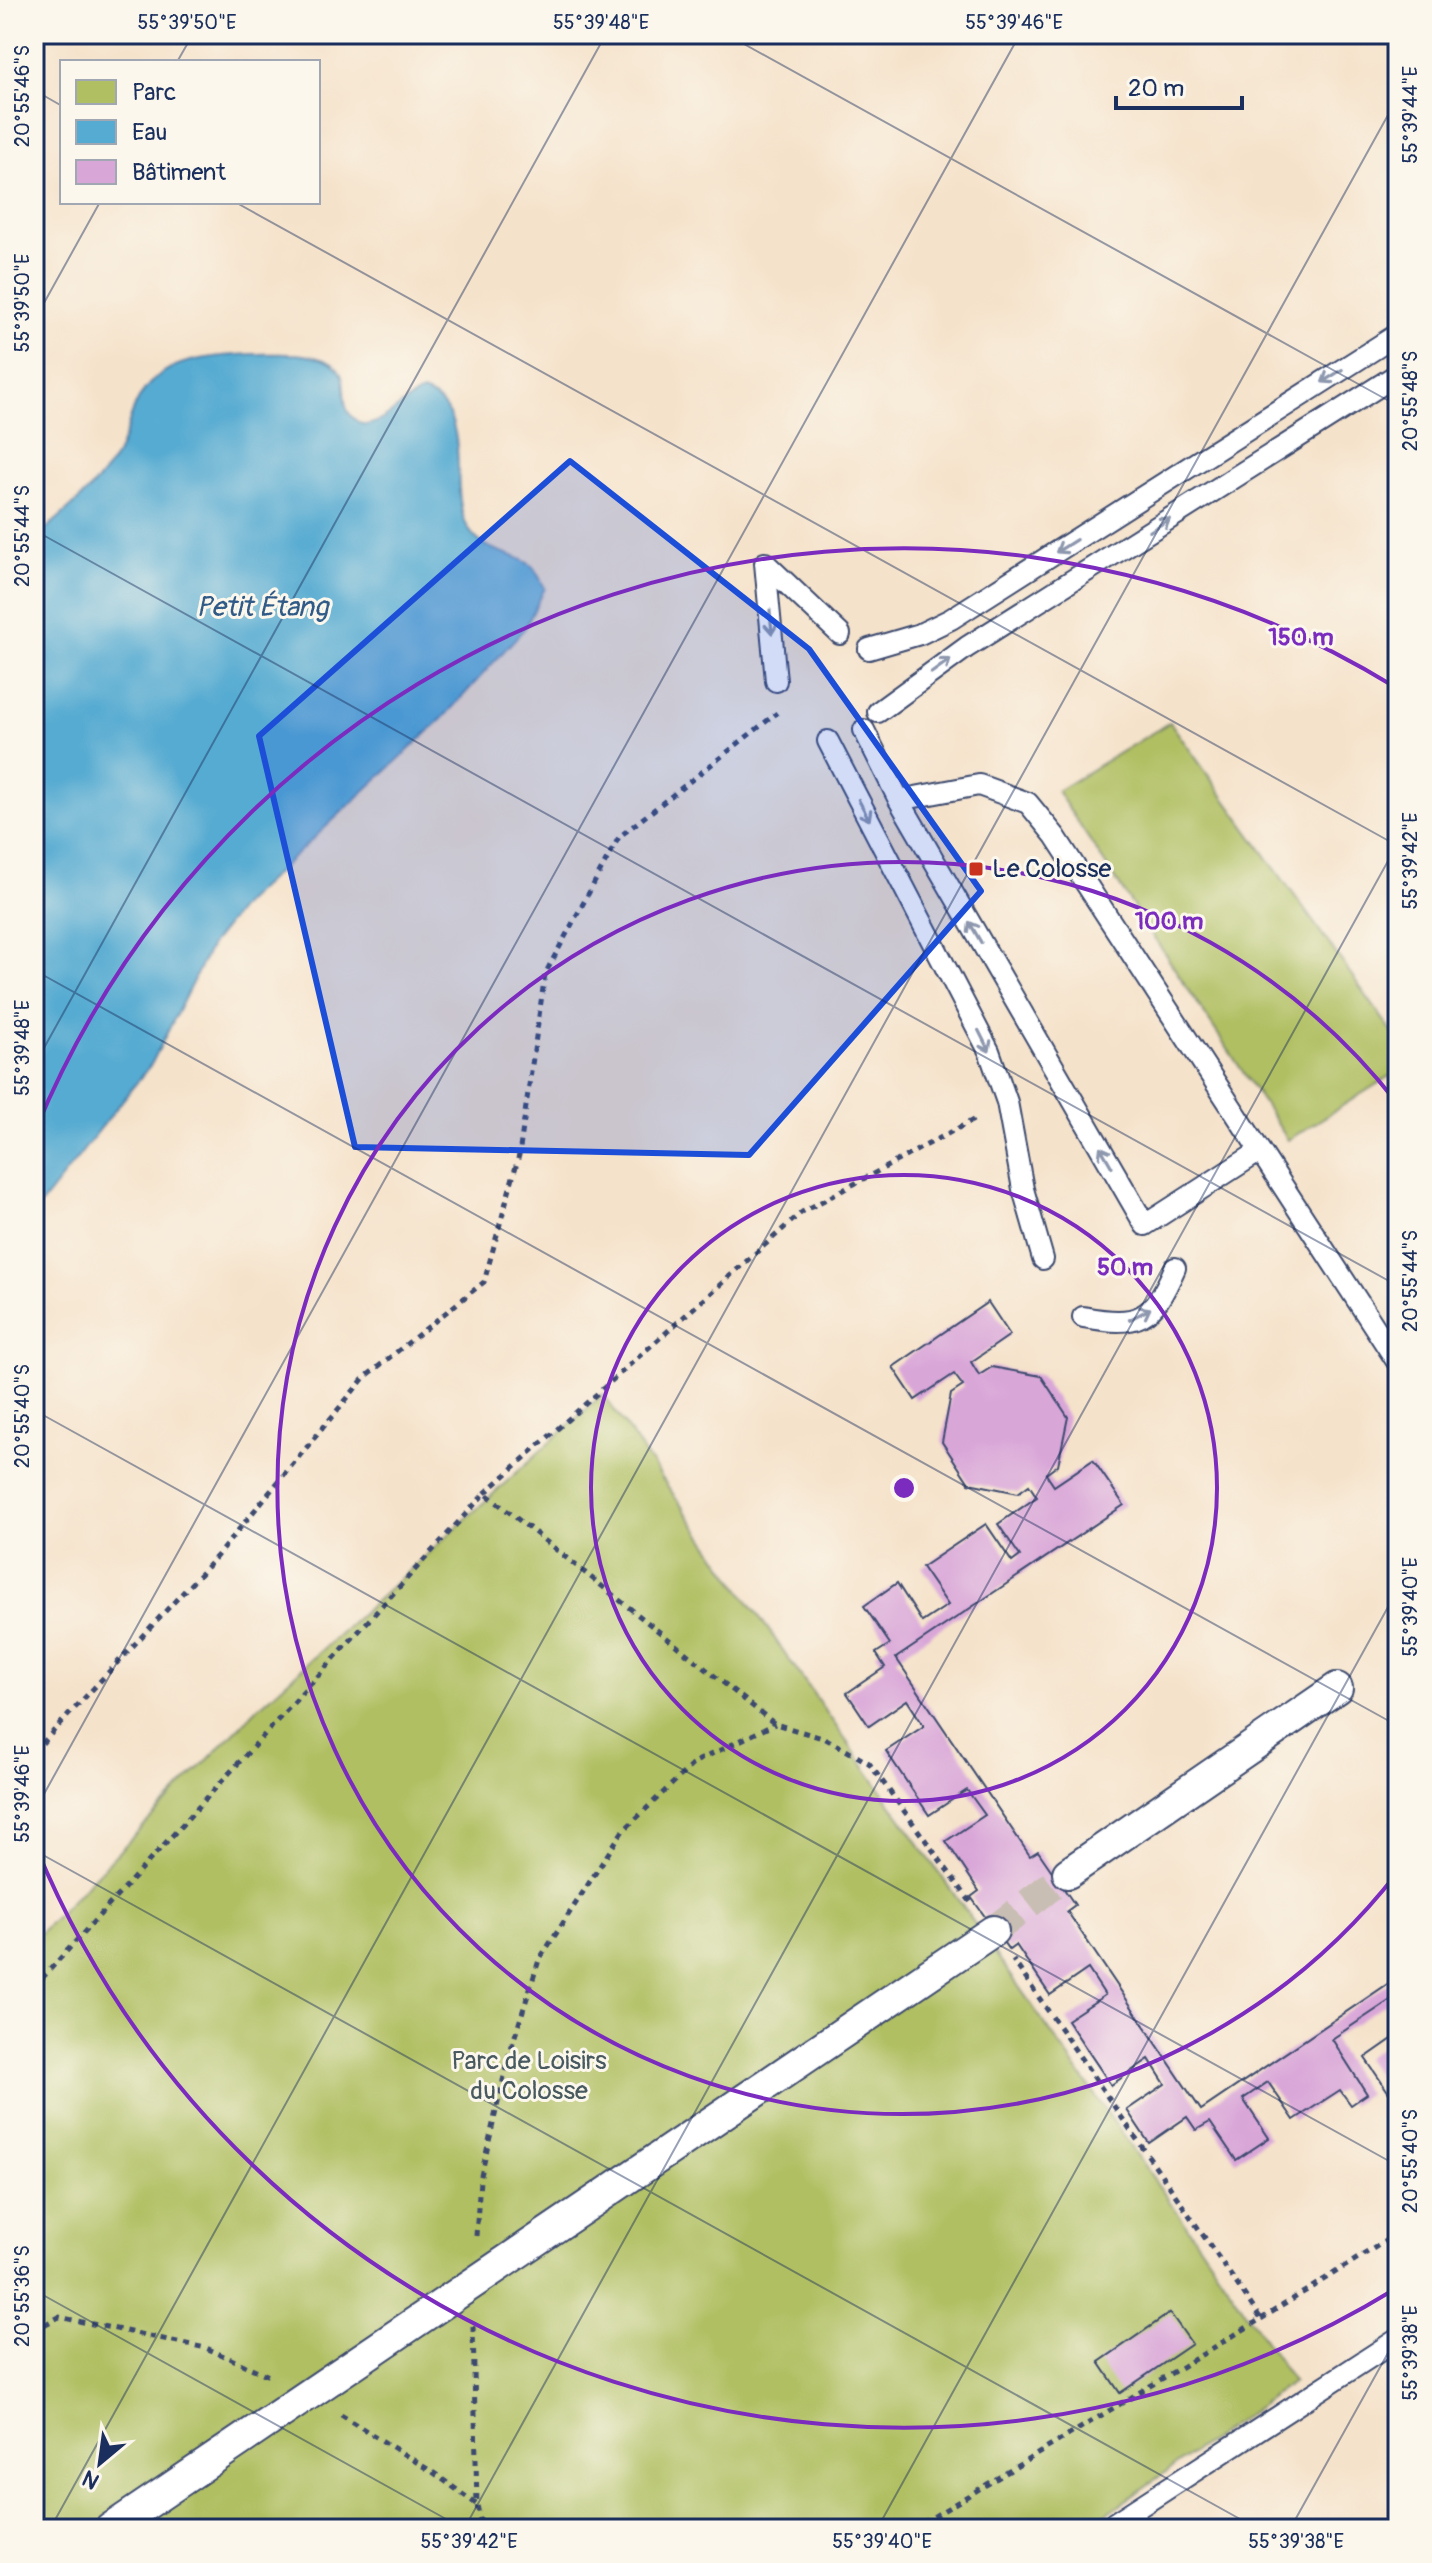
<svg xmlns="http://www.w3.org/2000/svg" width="1432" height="2563" viewBox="0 0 1432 2563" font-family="Pangolin,sans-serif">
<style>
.green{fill:#b0bf62;stroke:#667760;stroke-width:2}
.water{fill:#56abd2;stroke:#386d98;stroke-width:2}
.building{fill:#d9a6d8}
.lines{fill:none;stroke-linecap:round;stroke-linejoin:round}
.pedestrian-tunnel{stroke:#c9beb4;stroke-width:30;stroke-dasharray:30 15;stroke-linecap:butt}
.service-casing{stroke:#3c4a6e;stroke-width:24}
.pedestrian-casing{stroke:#3c4a6e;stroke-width:34}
.path{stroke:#3c4a6e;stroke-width:5;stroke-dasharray:6 6;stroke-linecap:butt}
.service{stroke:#fff;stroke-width:20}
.pedestrian{stroke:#fff;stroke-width:30}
.oneway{stroke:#8d97ae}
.marked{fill:#1d4ed8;fill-opacity:0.2;stroke:#1d4ed8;stroke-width:6;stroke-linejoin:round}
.ticks{fill:none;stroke:#1b2f5e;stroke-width:2;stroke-opacity:0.45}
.ring{fill:none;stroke:#7b2cbf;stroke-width:4}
.poi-dot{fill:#c8321e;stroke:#fbf7ec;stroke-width:3}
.labels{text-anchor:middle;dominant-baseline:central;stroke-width:6;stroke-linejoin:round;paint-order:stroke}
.poi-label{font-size:26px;fill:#1b2f5e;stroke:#fbf7ec;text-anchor:start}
.park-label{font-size:26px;fill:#485a5f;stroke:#fbf7ec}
.water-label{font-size:28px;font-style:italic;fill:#305a87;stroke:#fbf7ec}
.centre{fill:#7b2cbf;stroke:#fbf7ec;stroke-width:4}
.ring-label{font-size:24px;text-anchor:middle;font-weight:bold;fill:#7b2cbf;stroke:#fbf7ec;stroke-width:6;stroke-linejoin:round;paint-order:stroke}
.neatline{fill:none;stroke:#1b2f5e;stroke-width:3}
.ticks-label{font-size:20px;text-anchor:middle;fill:#1b2f5e}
</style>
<rect width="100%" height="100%" fill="#fbf7ec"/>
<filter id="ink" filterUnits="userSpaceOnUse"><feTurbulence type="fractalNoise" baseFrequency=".0125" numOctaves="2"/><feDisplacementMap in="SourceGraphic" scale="16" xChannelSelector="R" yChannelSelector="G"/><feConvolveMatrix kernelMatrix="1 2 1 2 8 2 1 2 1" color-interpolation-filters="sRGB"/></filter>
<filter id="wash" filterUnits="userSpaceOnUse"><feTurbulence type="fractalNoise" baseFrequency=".006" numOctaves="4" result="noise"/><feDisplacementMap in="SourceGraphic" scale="32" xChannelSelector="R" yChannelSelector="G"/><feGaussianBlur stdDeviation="1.8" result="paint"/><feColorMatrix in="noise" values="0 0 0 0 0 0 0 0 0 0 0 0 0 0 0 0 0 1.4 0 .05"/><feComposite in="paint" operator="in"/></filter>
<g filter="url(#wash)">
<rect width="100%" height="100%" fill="#f5e2ca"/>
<path class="green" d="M1170 722 1398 1040V1071L1288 1140 1057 791Z
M603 1394 1198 2242 1293 2382 1085 2529H34V1939L258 1708Z"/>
<path class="water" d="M252 354C275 354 305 351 327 361 360 377 328 409 364 425 387 423 402 401 422 392 475 408 448 484 466 524 480 555 513 550 532 566 537 571 541 581 545 588L525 628 442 719 244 903 211 945 152 1063 34 1213V539C64 513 100 486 119 450 126 436 129 419 136 404 158 357 206 357 252 354Z"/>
<g id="blocks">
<path class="building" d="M988 1302 1010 1335 971 1362 979 1375 992 1367 1041 1376 1068 1417 1058 1465 1046 1474 1054 1486 1093 1460 1124 1505 896 1658 1030 1856 1038 1851 1075 1905 1067 1911 1201 2110 1398 1977V1995L1332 2039 1367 2094 1351 2105 1340 2090 1294 2120 1268 2082 1243 2099 1269 2138 1236 2160 1210 2122 1196 2130 1187 2117 1149 2143 1127 2110 1165 2084 1149 2059 1111 2085 1067 2020 1105 1995 1088 1969 1050 1995 1016 1945 1009 1950 971 1897 979 1891 946 1841 985 1815 967 1790 929 1815 886 1751 924 1726 907 1700 869 1726 847 1693 885 1667 876 1653 890 1644 864 1606 897 1583 922 1622 948 1605 922 1567 986 1524 1012 1562 1020 1556 998 1524 1037 1497 1029 1485 1018 1493 969 1483 942 1442 951 1394 963 1386 954 1374 915 1400 893 1367Z
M1398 2035V2088L1389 2093 1365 2058Z
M1170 2313 1192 2344 1120 2393 1099 2362Z"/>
</g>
</g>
<g filter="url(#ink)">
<use href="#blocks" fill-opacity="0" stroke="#3c4a6e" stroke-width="2"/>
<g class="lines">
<path class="pedestrian-tunnel" d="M993 1931 1068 1873"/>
<g class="service-casing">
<path id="service" d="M765 563 776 681
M765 563 840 634
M869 649 920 634 951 619 1398 334
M878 712 967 647 1398 374
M864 730 899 800 1145 1225 1260 1151
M828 741 989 1051 1007 1102 1023 1189 1043 1259
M899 800 979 785 1028 803 1055 836 1398 1363
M1083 1317C1139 1327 1152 1321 1175 1268
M1105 2529 1398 2339"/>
</g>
<g class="pedestrian-casing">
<path id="pedestrian" d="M1068 1873 1337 1688
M110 2529 993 1931"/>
</g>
<path class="path" d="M485 1493 802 1212 977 1118
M34 1752 216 1557 364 1378 484 1282 519 1155 545 974 619 837 777 713
M34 1987 485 1493 775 1724 826 1739 869 1763 972 1904
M476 2236 480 2180 509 2055 539 1960 622 1832 695 1762 775 1724
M1261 2319 1398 2233
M473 2326 477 2505 482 2529
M34 2330 59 2317 206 2348 269 2376
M341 2415 434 2473 476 2504
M913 2529 1261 2319 1013 1960"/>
<use href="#service" class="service"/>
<use href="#pedestrian" class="pedestrian"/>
</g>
<defs><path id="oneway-shaft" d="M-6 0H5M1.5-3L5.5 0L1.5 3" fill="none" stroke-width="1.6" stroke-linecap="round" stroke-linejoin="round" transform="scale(2)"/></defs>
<g class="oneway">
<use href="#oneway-shaft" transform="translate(1332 376) rotate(148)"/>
<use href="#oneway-shaft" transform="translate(1160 525) rotate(-32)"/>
<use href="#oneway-shaft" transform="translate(1066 546) rotate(148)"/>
<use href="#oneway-shaft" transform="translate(771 622) rotate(85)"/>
<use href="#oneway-shaft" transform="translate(941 666) rotate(-36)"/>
<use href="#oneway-shaft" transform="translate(864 810) rotate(62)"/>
<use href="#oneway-shaft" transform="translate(975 932) rotate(-120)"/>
<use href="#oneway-shaft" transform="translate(984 1041) rotate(63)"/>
<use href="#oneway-shaft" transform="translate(1106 1157) rotate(-120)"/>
<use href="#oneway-shaft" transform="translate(1140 1314) rotate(-28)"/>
</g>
</g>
<path class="marked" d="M570 461 809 649 981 891 749 1155 355 1147 259 736Z"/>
<path class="ticks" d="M726 34 1398 406M177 62 193 34M34 90 62 106M235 202 1398 846M34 321 100 202M34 530 1398 1286M34 970 1398 1726M34 1066 606 34M34 1410 1398 2166M34 1812 1020 34M34 1850 1258 2529M34 2290 464 2529M50 2529 1398 97M464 2529 1398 843M877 2529 1398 1589M1290 2529 1398 2335"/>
<g class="ring">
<circle cx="904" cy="1488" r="313"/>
<path d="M1397 1873A626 626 0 1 1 1397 1103"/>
<path d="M1395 2289A939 939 0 0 1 36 1847M36 1129A939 939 0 0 1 1395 687"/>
</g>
<rect class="poi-dot" x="968" y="861" width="16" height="16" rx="4"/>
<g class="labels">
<g class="poi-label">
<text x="992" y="869">Le Colosse</text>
</g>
<g class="park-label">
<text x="529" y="2061">Parc de Loisirs<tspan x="529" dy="30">du Colosse</tspan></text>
</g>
<g class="water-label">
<text x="262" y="607">Petit Étang</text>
</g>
</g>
<circle cx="904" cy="1488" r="12" class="centre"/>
<g class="ring-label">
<text x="1301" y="645">150 m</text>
<text x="1169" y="929">100 m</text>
<text x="1125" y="1275">50 m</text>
</g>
<rect width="1432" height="2563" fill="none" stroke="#fbf7ec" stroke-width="88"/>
<rect x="60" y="60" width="260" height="144" fill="#fbf7ec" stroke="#a1a7b3" stroke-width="2"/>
<rect x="76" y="80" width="40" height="24" fill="#b0bf62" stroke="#a1a7b3" stroke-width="2"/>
<text x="132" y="100" font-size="24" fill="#1b2f5e">Parc</text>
<rect x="76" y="120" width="40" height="24" fill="#56abd2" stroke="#a1a7b3" stroke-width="2"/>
<text x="132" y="140" font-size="24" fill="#1b2f5e">Eau</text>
<rect x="76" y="160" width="40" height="24" fill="#d9a6d8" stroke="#a1a7b3" stroke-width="2"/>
<text x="132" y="180" font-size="24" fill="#1b2f5e">Bâtiment</text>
<g transform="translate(100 2463) rotate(209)" stroke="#fbf7ec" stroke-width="6" paint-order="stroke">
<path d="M0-6L14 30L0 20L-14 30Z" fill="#1b2f5e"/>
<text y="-12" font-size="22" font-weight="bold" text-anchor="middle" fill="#1b2f5e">N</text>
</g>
<path d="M1116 96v12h126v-12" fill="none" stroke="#1b2f5e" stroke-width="4"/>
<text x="1128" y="96" font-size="24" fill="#1b2f5e" stroke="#fbf7ec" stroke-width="6" paint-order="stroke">20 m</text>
<rect x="44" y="44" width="1344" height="2475" class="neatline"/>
<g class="ticks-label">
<text x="187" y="29">55°39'50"E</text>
<text x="601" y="29">55°39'48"E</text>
<text x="1014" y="29">55°39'46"E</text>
<text transform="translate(22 96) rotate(-90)" y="7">20°55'46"S</text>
<text transform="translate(1410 115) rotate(-90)" y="7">55°39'44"E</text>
<text transform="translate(22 303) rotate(-90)" y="7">55°39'50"E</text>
<text transform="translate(1410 401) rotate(-90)" y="7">20°55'48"S</text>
<text transform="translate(22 536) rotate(-90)" y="7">20°55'44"S</text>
<text transform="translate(1410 861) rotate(-90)" y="7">55°39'42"E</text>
<text transform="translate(22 1048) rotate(-90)" y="7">55°39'48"E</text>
<text transform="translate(1410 1281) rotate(-90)" y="7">20°55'44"S</text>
<text transform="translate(22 1416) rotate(-90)" y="7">20°55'40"S</text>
<text transform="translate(1410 1607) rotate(-90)" y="7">55°39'40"E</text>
<text transform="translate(22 1794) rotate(-90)" y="7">55°39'46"E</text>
<text transform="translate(1410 2161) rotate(-90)" y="7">20°55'40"S</text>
<text transform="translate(22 2296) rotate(-90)" y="7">20°55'36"S</text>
<text transform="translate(1410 2353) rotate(-90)" y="7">55°39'38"E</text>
<text x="469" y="2548">55°39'42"E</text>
<text x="882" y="2548">55°39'40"E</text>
<text x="1296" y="2548">55°39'38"E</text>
</g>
</svg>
